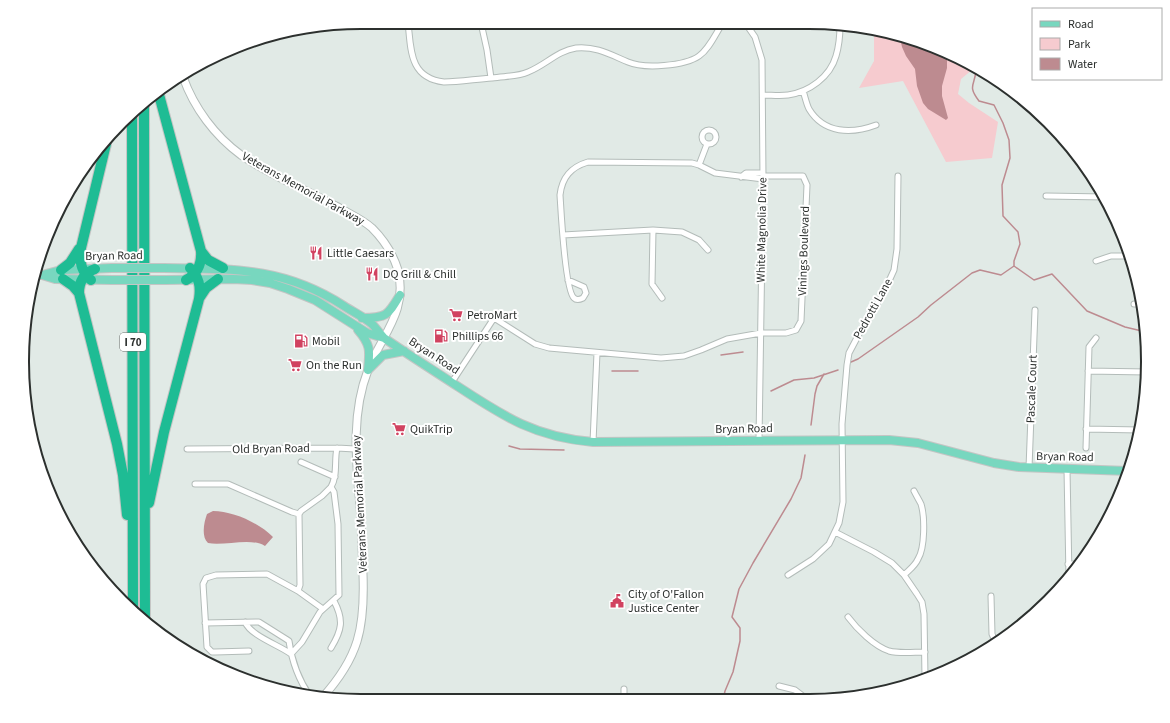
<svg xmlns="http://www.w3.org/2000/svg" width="1170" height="723" viewBox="0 0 1170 723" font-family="'Source Sans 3',sans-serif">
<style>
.green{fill:#f6cbcf}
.water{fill:#bd8b90}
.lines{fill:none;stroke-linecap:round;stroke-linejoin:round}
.stream{stroke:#bd8b90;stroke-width:1.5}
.minor-casing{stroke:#b3bcb9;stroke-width:7}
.tertiary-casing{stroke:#b3bcb9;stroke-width:9}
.primary-casing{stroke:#c4c5c4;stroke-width:10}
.motorway-casing{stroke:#c4c5c4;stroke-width:12}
.minor{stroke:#fff;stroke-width:5}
.tertiary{stroke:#fff;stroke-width:7}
.primary{stroke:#78d7bf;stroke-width:8}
.motorway{stroke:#1ebc94;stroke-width:10}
.primary-bridge-casing{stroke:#c4c5c4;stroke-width:10;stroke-linecap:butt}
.primary-bridge{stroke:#78d7bf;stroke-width:8}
.labels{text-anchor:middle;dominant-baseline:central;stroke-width:4;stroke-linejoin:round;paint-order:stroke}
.shield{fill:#fff;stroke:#6b6e6d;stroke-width:1}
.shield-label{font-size:11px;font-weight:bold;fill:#2c302e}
.street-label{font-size:12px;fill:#2c302e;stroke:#fff}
.poi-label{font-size:12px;fill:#2c302e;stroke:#fff;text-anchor:start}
.rim{fill:none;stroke:#2c302e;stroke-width:2}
</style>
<rect width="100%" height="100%" fill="#e1eae6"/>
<path class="green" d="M874 31 938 48 973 68V69L961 79 958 94 969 103 998 122 992 158 946 162 903 81 859 88 874 61Z"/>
<path class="water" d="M900 38 938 48 947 53V68L942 86V96L948 118 946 120 928 109 923 103 917 86 915 69 906 56 902 47Z
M213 511C233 511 259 523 273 537L265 546C251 537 225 546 208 543 201 537 204 522 207 514Z"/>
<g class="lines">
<path class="stream" d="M976 70C975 86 967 85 979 101L994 105 1003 123 1009 140 1010 158 1002 185 1003 216 1018 232 1020 244 1014 261V266
M1014 266 1034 280 1052 274 1087 311 1125 327 1146 332
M721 355 743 352
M851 362 858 359 918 317 931 305 972 273 980 270 1001 275 1014 266
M612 371H638
M771 391 794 380 814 378 838 370
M811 425 815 394 817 386 824 374
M509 446 520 449 564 450
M723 700 725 691 733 672 740 641V628L732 617 739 589 753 563 791 499 801 478 805 455"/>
<g class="minor-casing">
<path id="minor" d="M408 22C411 49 409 78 444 82 460 82 476 79 492 78 504 76 517 77 528 72 546 65 557 51 576 48 596 46 611 55 628 62 644 69 685 66 699 56 709 49 715 35 722 24
M481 23 487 50 491 78
M746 24 755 37 762 60 763 179 759 441
M803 91C805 96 806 103 809 109 824 134 852 134 876 125
M763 95C771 95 780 96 788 95 809 92 830 77 836 56 839 46 840 35 840 25
M702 137a7 7 0 1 1 14 0a7 7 0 1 1-14 0Z
M699 165 707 144
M741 177 746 173H763
M1046 196 1105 197
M653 230 652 284 662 298
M563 235 653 230 682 232 699 240 708 250
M1096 261 1111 256H1131
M568 280 584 287 586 293 583 298C579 300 576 300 574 298 565 291 561 210 560 195 562 177 571 167 588 162L692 163 699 165 715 173 763 179
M1134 304H1142
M1088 371 1147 372
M452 382 494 318 535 344 549 348 661 358 684 356 701 350 727 339 761 333H786L796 330 801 321 807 185 803 176H763
M1086 429 1140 430
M593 442 597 353
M1086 448 1089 347 1096 338
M187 449 337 448 355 449
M301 462 335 477
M1029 468 1035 310
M1067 469 1069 578
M195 484H228L292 512 299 514
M835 532 874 552 892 563 904 575 917 594 922 602 924 614 925 678
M1068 564H1080
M788 575 813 559 829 544 839 523 843 502 842 424 847 365 849 353 859 334 884 292 894 270 897 249 898 176
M904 575C909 570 915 566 918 559 925 548 925 517 921 504 919 500 916 495 914 491
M298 591 300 585 299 514 301 511 322 496 331 487
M991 596 992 634 996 643
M848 617C857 629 874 646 889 651 900 654 914 652 925 652
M245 622C251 636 279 645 291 654
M205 623 259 622 286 639 289 641C292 662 298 679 310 696
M331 648C342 630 344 620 334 601
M249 651 215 652H212L207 647 203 584 206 578 216 575 267 574 298 591 323 609
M291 654 302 642 320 612 339 595 338 524 334 492 331 487C338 475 334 461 337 448
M779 686 795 690 808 700
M622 699 624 696V689"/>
</g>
<g class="tertiary-casing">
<path id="tertiary" d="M183 77C194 108 215 136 241 155 270 175 304 189 336 206 348 213 362 219 372 228 384 240 393 254 398 270 408 312 382 334 368 370 351 414 356 460 360 506 362 529 362 551 363 574 365 628 359 657 322 698"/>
</g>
<g class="primary-casing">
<path id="primary" d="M164 268C233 269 284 267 344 306 353 312 364 317 372 324 376 328 380 334 384 338
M36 275H42L55 279 112 280
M42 275 61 270 112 268
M165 280 233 279 252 280 270 283 288 289 315 300 367 333 384 338C406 353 428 367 451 382 500 414 532 437 593 442L889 440 918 443 994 463 1019 467 1128 471
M362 318C387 318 388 315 400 295
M358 330C371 345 370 351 368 370
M368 370 383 355 404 351"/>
</g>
<g class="motorway-casing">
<path id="motorway" d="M158 91 201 251 208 260 223 268
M144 103 145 621
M132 117 133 608
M95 269C84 273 79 281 79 293L117 444 123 475 127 515
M61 270 70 263 79 249
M63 279 73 286 79 293
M91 280C82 272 80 264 80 252L106 144
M186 280C197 274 202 264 201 251
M200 297 206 288 218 279
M149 503 164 432 199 299C201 286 199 277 190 268"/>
</g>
<use href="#minor" class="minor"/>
<use href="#tertiary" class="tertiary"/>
<use href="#primary" class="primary"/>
<use href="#motorway" class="motorway"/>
<g class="primary-bridge-casing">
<path id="primary-bridge" d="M112 268H164
M112 280H165"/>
</g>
<use href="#primary-bridge" class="primary-bridge"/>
</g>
<defs>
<g id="restaurant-bare" transform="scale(1.08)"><path d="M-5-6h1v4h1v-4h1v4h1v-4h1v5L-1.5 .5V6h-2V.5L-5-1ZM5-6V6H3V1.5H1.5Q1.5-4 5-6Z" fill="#d14260" stroke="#fff" stroke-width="2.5" paint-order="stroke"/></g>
<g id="supermarket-bare" transform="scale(1.08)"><path d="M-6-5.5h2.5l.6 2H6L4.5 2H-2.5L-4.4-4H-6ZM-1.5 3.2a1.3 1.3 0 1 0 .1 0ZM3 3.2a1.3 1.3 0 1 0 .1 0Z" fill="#d14260" stroke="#fff" stroke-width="2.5" paint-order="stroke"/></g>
<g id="fuel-bare" transform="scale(1.08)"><path d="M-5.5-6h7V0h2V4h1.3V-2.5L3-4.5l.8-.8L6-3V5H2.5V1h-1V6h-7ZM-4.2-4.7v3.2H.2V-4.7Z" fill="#d14260" stroke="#fff" stroke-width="2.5" paint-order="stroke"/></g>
<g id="civic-bare" transform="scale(1.08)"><path d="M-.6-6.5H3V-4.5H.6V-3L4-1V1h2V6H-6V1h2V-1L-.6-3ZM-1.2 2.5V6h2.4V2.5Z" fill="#d14260" stroke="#fff" stroke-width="2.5" paint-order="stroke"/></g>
</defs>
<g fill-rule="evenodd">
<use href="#restaurant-bare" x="316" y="253"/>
<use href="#restaurant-bare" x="372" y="274"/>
<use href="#supermarket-bare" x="456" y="315"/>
<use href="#fuel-bare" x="441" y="336"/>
<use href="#fuel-bare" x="301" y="341"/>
<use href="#supermarket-bare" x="295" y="365"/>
<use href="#supermarket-bare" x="399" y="429"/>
<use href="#civic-bare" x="617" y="601"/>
</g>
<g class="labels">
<rect class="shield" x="120" y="333" width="26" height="18" rx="3"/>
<g class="shield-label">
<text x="133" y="342">I 70</text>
</g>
<g class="street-label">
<text transform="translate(303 189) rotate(29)">Veterans Memorial Parkway</text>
<text transform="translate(762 230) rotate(-89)">White Magnolia Drive</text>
<text transform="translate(804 251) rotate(-88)">Vinings Boulevard</text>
<text transform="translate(114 256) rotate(-1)">Bryan Road</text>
<text transform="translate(873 309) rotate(-61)">Pedrotti Lane</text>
<text transform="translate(434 356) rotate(33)">Bryan Road</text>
<text transform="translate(1032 389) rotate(-88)">Pascale Court</text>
<text transform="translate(744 429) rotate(-1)">Bryan Road</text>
<text transform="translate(271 449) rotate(-1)">Old Bryan Road</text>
<text transform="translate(1065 457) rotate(1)">Bryan Road</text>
<text transform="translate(360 504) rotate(-93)">Veterans Memorial Parkway</text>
</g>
<g class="poi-label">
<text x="327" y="253">Little Caesars</text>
<text x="383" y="274">DQ Grill &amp; Chill</text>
<text x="467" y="315">PetroMart</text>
<text x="452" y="336">Phillips 66</text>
<text x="312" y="341">Mobil</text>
<text x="306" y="365">On the Run</text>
<text x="410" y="429">QuikTrip</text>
<text x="628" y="594">City of O'Fallon<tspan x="628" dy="14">Justice Center</tspan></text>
</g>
</g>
<path d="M0 0H1170V723H0ZM361 29H809A332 332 0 0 1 1141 361V362A332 332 0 0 1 809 694H361A332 332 0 0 1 29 362V361A332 332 0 0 1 361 29Z" fill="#fff" fill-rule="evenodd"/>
<path class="rim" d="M361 29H809A332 332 0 0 1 1141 361V362A332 332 0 0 1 809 694H361A332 332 0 0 1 29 362V361A332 332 0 0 1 361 29Z"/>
<rect x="1032" y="8" width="130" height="72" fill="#ffffff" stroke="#abacab"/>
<rect x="1040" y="21" width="20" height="6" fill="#78d7bf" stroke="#abacab"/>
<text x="1068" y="28" font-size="12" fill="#2c302e">Road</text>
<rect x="1040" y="38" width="20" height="12" fill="#f6cbcf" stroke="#abacab"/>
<text x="1068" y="48" font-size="12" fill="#2c302e">Park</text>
<rect x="1040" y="58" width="20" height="12" fill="#bd8b90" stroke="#abacab"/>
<text x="1068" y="68" font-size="12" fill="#2c302e">Water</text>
</svg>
